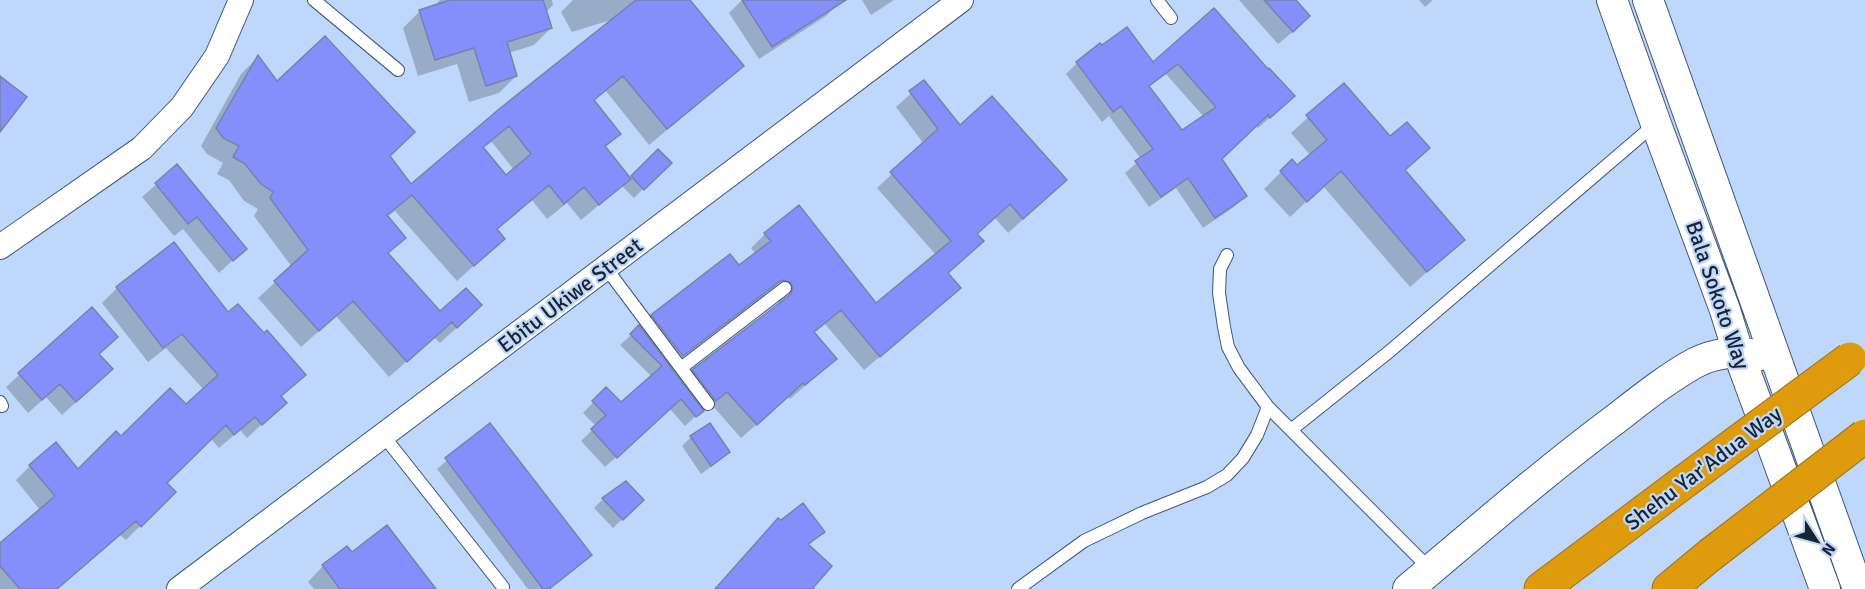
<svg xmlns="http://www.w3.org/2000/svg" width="1865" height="589" viewBox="0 0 1865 589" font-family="Signika,sans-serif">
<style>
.shadow{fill:#0003;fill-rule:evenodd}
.building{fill:#848ffc;stroke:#7980ad;stroke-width:1.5;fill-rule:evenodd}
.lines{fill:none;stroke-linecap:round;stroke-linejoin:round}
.service-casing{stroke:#3d577c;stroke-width:14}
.minor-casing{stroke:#3d577c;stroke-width:26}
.tertiary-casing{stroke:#3d577c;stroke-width:32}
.motorway-casing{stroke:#99711a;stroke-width:35}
.service{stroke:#fff;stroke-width:12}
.minor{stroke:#fff;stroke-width:24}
.tertiary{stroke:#fff;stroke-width:30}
.motorway{stroke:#de9b0c;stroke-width:33}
.motorway-bridge-casing{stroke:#99711a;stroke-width:35;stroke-linecap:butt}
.motorway-bridge{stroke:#de9b0c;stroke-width:33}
.labels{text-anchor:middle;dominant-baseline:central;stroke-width:4.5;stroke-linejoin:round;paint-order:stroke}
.street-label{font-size:22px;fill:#182333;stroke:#bfd7fa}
</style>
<rect width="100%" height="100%" fill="#bfd7fa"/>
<path class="shadow" d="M440 0H552L553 5 546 12 551 28 534 45 509 53 516 76 499 93 469 102 457 64 418 76 403 28 420 11 433 7Z
M573 0H688L742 66 725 82 649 145 606 91 593 101 619 134 605 148 630 179 658 151 669 163 634 198 622 186 581 220 567 203 547 219 532 200 496 230 503 239 457 281 395 211 387 217 404 238 387 254 439 313 463 322 440 343 434 337 389 377 336 316 301 347 258 298 292 267 254 216 258 209 244 201 229 180 217 174 223 163 207 154 201 146 241 74 257 58 277 83 389 156 411 186 614 19 572 32 561 12ZM492 142 514 170 505 177 482 149Z
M742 0H838L839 3 826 16 759 59 729 13Z
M862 0H894L871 15Z
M1239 0H1294L1295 30 1278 44Z
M1419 0H1433L1425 7Z
M1213 10 1282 107 1258 128 1255 125 1220 159 1245 196 1234 207 1203 228 1176 188 1149 207 1125 173 1141 159 1109 116 1102 122 1066 74 1077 63 1153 64ZM1166 74 1204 117 1181 132 1148 87Z
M924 82 960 127 1050 195 1008 233 995 218 976 234 947 274 959 288 944 303 864 370 825 324 813 333 835 359 820 373 790 399 788 397 741 438 712 405 700 414 699 413 685 426 670 409 605 467 581 441 596 426 583 413 606 389 621 404 652 377 620 345 652 316 739 268 756 254 751 248 765 234 876 305 936 255 877 188 924 144 896 107ZM769 294 777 297 779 305 693 371 681 383 669 368 764 296Z
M1344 85 1390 138 1428 148 1404 171 1463 240 1410 287 1323 186 1290 217 1264 189 1292 161 1297 167 1311 156 1291 133Z
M177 166 245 249 219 273 183 229 174 236 142 197Z
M117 288 228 315 263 335 304 374 280 397 285 403 247 438 240 430 219 448 211 439 165 483 159 507 126 540 120 535 57 589H0V545L40 510 16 480 30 466 78 471 121 438 186 406 204 390 166 348 148 362 102 303Z
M91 309 97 354V383L62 415 46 397 28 413 6 387Z
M489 425 549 589H528L437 469Z
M691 437 728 452 719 461 701 474 682 446Z
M625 483 642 500 613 528 594 508 603 499Z
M778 520 823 532 808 546 813 586 816 589H715Z
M352 555 428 589H314L308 582 323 566Z"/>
<path class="building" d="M450 0H543L552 28 507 42 517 76 486 86 474 48 435 60 419 10Z
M636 0H690L744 66 667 129 623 76 594 100 621 134 605 146 631 179 599 205 584 187 564 204 549 185 497 229 505 239 474 266 412 195 387 215 406 238 388 253 440 311 466 288 482 305 457 328 452 322 407 362 353 301 319 331 274 281 308 250 270 198 273 192 261 184 245 164 233 157 239 146 223 138 216 128 258 55 277 81 325 36 415 132 390 156 411 184 498 110ZM509 126 531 154 506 175 483 147Z
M742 0H846L772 47Z
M1264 0H1296L1310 16 1293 32Z
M1214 8 1268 69 1269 68 1295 96 1270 118 1268 115 1222 159 1247 196 1215 218 1188 178 1161 197 1135 161 1153 149 1121 106 1113 112 1076 62 1100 43 1102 45 1127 27 1153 62ZM1178 64 1216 107 1182 130 1149 86Z
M0 76 27 97 0 132Z
M924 80 960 125 992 96 1067 180 1023 219 1010 204 977 234 984 241 948 273 961 288 880 357 841 310 814 332 837 359 805 385 803 383 757 425 727 392 716 401 692 370 790 295 793 288 791 283 784 280 780 281 683 356 651 315 730 254 739 265 771 241 764 233 799 205 876 303 951 241 890 172 938 129 909 91Z
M1344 83 1390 136 1407 122 1430 148 1405 170 1465 240 1427 272 1341 171 1307 202 1280 171 1292 159 1297 165 1327 140 1306 115Z
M658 149 672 163 644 190 631 176Z
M177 164 247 249 233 261 197 217 188 224 155 183Z
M174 242 228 312 238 304 264 333 267 330 306 375 281 396 287 403 262 425 255 417 234 435 226 425 167 483 176 492 141 527 136 521 57 589H20L0 566V543L55 496 29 465 56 442 78 469 116 431 121 436 170 388 186 404 218 375 182 334 163 348 116 287Z
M92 307 118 337 99 354 113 369 76 402 60 384 42 400 18 373Z
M639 325 704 411 696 417 681 399 617 458 591 429 606 415 592 401 606 387 621 402 662 366 630 334Z
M490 423 592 555 549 589H543L445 458Z
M710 423 730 452 711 466 690 436Z
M626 481 644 500 623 520 602 498Z
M803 503 825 532 808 544 832 566 812 589H715L778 518 781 520Z
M387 525 436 589H340L322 565 347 546 352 552Z"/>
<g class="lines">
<g class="service-casing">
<path id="service" d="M314 0 398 70
M1157 0 1171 18
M1227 255 1220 269 1219 293 1224 327 1228 347 1239 368 1268 407 1431 570
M606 268 708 404
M681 368 785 288
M0 402 2 406
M1291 430 1390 351 1655 124
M383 435 503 587
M1018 589 1084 541 1142 513 1207 487 1227 475 1243 458 1257 435 1268 407"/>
</g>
<g class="minor-casing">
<path id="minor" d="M0 247 142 148 182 107 217 56 241 0
M179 589 961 0"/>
</g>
<g class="tertiary-casing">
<path id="tertiary" d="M1612 0 1656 124 1725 310 1738 352 1825 589
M1648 0 1858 589
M1408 589C1476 532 1542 474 1613 421 1639 401 1666 379 1695 363 1712 354 1739 349 1757 356"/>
</g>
<g class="motorway-casing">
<path id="motorway" d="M1541 589 1685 481
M1669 589 1710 555"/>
</g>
<use href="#service" class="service"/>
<use href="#minor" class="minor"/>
<use href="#tertiary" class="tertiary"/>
<use href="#motorway" class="motorway"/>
<g class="motorway-bridge-casing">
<path id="motorway-bridge" d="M1685 481 1850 359
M1710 555 1865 436"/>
</g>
<use href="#motorway-bridge" class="motorway-bridge"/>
</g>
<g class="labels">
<g class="street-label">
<text transform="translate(570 295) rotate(-37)">Ebitu Ukiwe Street</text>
<text transform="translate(1718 295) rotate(71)">Bala Sokoto Way</text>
<text transform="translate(1703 468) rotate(-37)">Shehu Yar'Adua Way</text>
</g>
</g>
<g transform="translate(1817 541) rotate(126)" stroke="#bfd7fa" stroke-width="4.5" paint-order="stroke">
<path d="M0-4.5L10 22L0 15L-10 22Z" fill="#182333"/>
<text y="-9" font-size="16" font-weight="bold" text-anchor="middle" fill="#182333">N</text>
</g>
</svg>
